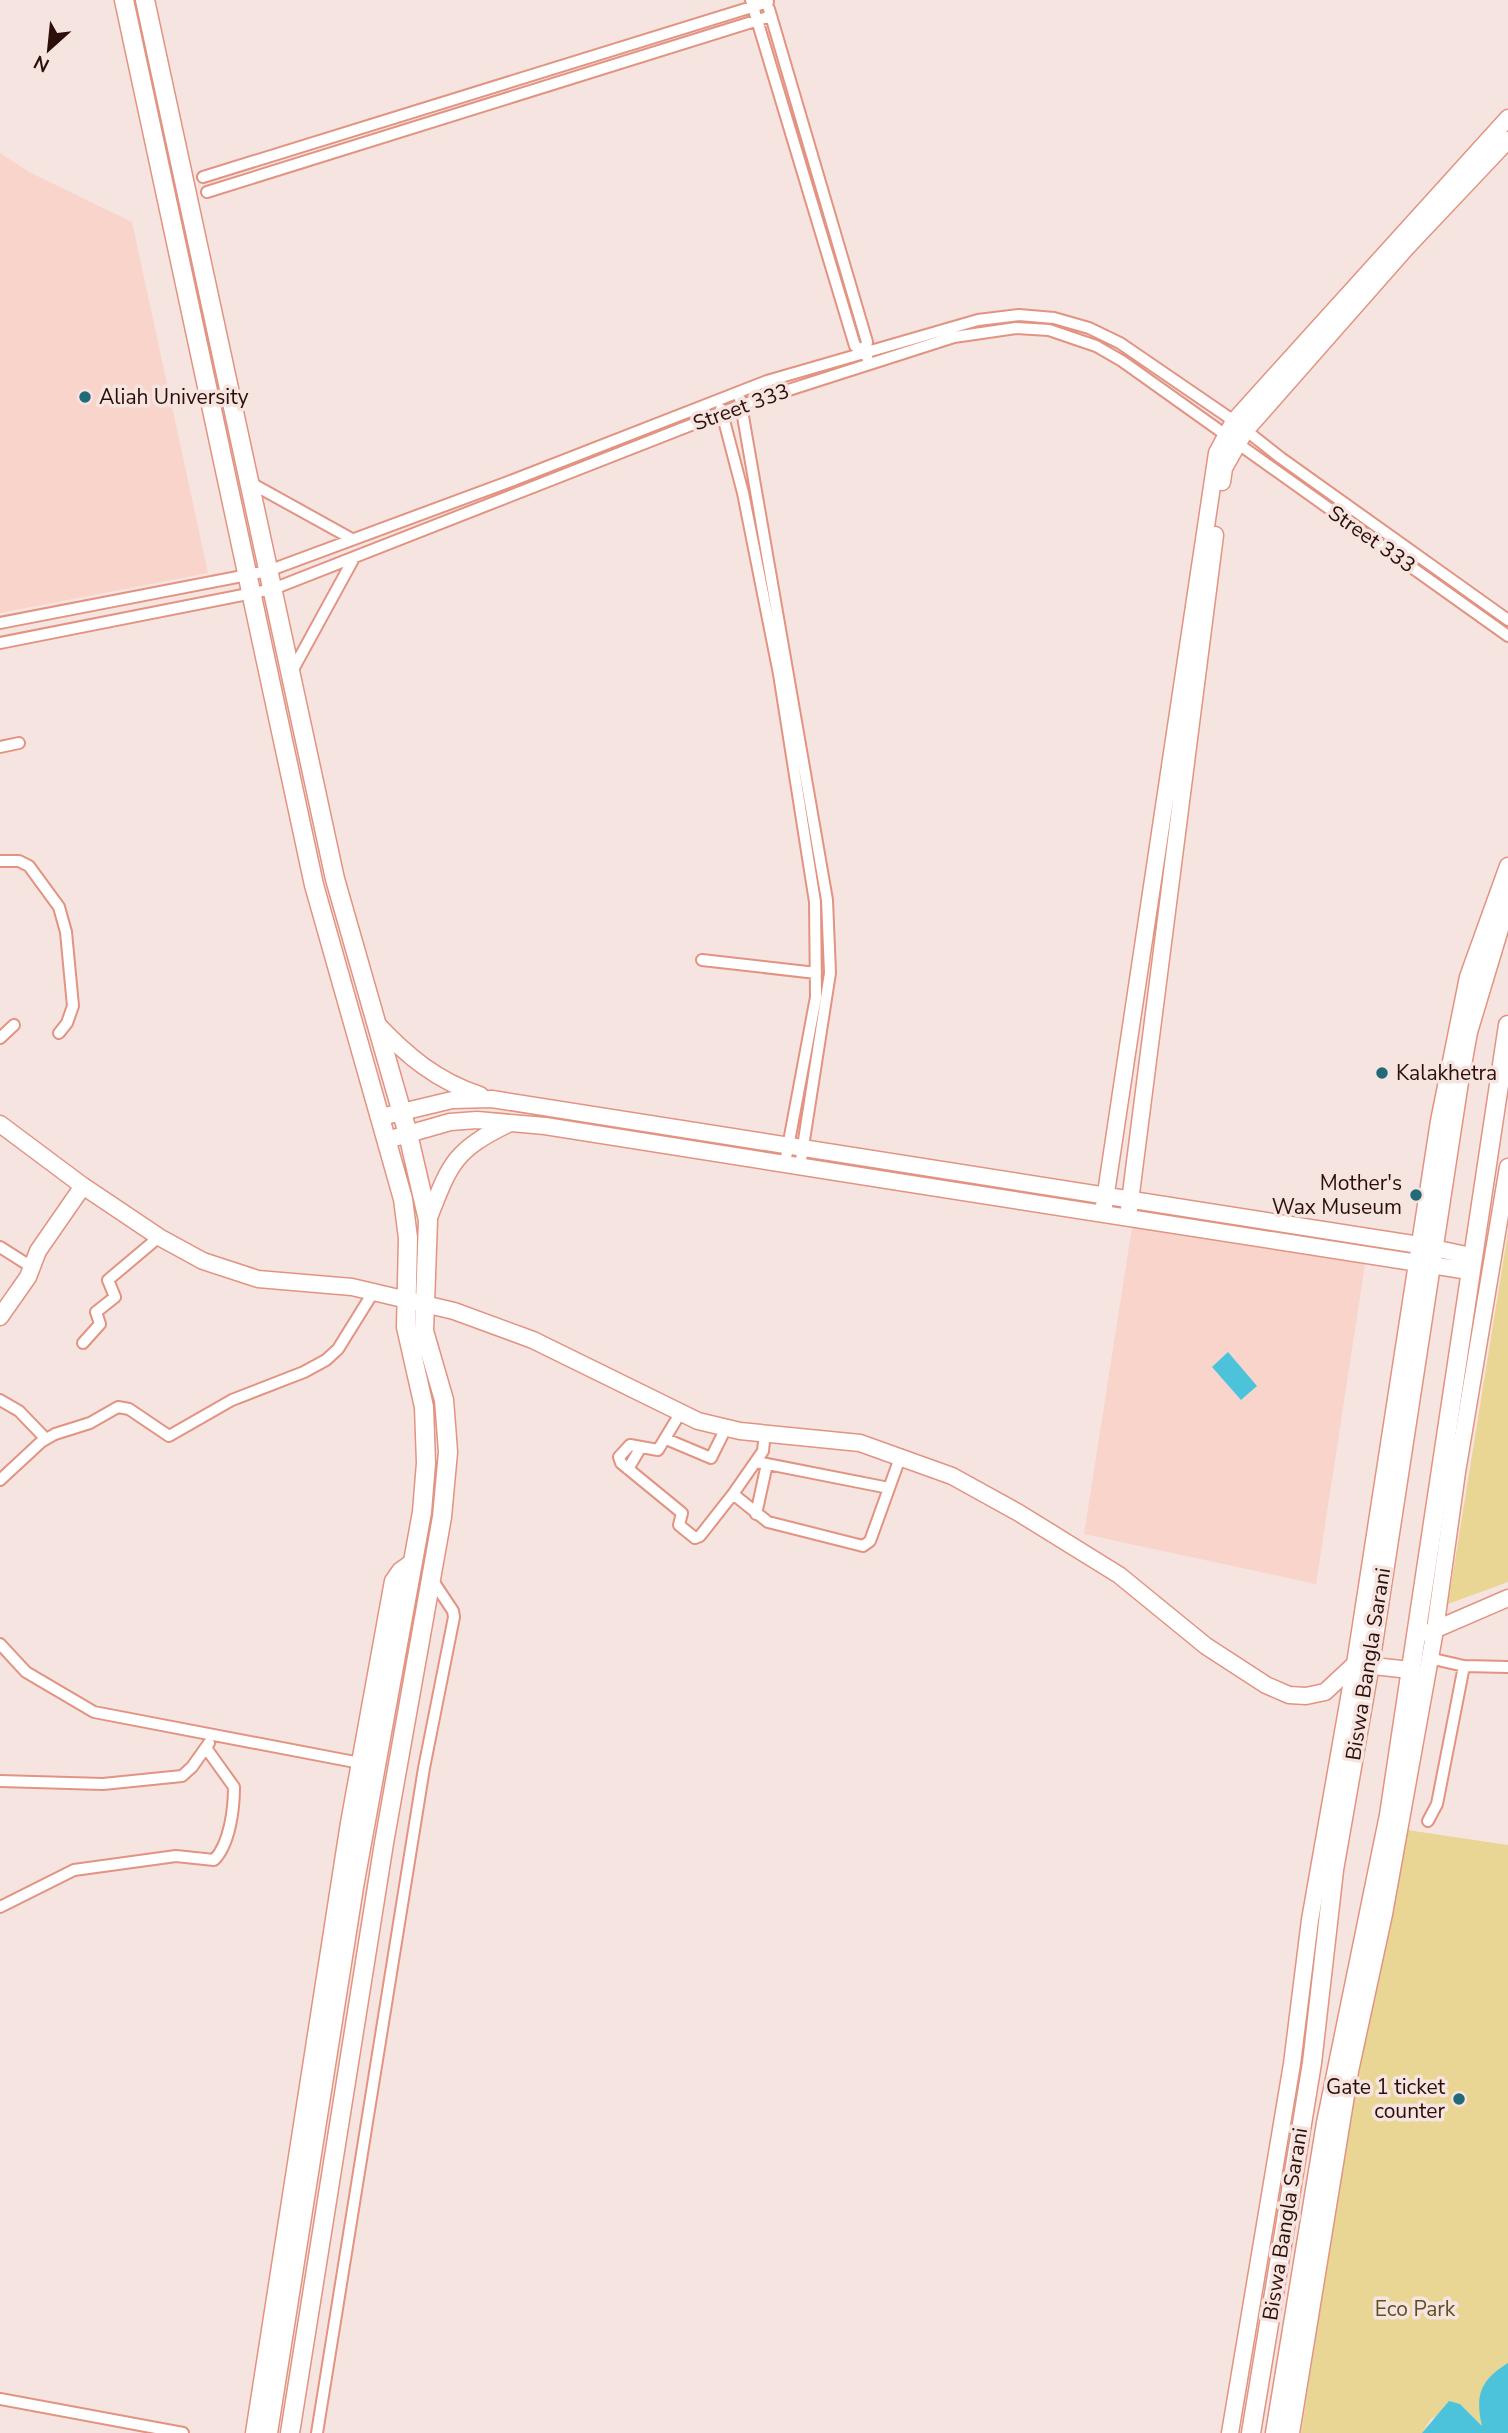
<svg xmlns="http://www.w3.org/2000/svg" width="1508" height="2433" viewBox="0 0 1508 2433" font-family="'Nunito Sans',sans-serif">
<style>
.built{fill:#f9d4cb}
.green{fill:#e9d594}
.water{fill:#4cc3db}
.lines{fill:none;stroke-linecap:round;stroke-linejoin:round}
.street-casing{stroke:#e29381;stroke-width:14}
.secondary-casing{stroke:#e29381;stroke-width:19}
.primary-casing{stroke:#e29381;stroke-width:21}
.street{stroke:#fff;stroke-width:10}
.secondary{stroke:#fff;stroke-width:16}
.primary{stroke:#fff;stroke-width:18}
.poi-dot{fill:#226a78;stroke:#f6e4e0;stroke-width:2.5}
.labels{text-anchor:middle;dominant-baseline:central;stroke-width:7;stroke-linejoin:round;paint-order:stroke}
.poi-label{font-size:21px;fill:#2d0f09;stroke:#f6e4e0;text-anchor:start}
.street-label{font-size:21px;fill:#2d0f09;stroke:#f6e4e0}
.park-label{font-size:21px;fill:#5d5022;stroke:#f6e4e0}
</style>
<rect width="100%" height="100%" fill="#f6e4e0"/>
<path class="built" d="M0 153 29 172 132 222 208 573 0 613Z
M1133 1221 1366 1258 1316 1584 1084 1534Z"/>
<path class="green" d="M1508 1232V1582L1448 1604Z
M1407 1830 1508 1845V2363L1501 2367 1483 2427 1460 2404 1431 2419 1422 2433H1301L1352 2108Z"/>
<path class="water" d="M1228 1352 1257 1386 1241 1400 1212 1367Z
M1508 2363V2433H1422L1449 2401 1460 2404 1482 2426C1475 2396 1480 2380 1508 2363Z"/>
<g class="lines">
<g class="street-casing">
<path id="street" d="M751 0 855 346 865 351
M769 9 867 342 865 351 868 360
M203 177 768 2
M207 192 771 16
M740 399 827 900 830 973 800 1166
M721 409 743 493 779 674 815 902 816 997 785 1163
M249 482 352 539
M0 623 268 571 508 482 767 381 978 320 1019 315 1054 318 1089 328 1120 343 1234 421 1281 458 1508 620
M0 643 273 589 742 405 954 337 1016 328 1049 330 1096 346 1122 361 1508 636
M290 675 354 558
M0 747 19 743
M0 861H19L29 866 59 907 66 932 73 1006 67 1023 59 1033
M702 960 816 973
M0 1038 14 1025
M0 1247 30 1266
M83 1343 100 1324 96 1312 115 1297 108 1280 159 1237
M0 1400 19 1411 46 1439
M681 1412 658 1450 630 1445 619 1457 621 1463 682 1513 679 1525 695 1538 700 1536 733 1494
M765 1432 763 1451 733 1494 768 1522 863 1546 870 1541 901 1455
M666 1439 711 1458 726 1428
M757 1462 889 1488
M628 1469 641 1447
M0 1480 41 1442 55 1434 90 1423 118 1407 129 1409 169 1436 232 1400 304 1372 326 1360 338 1349 374 1291
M756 1514 767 1464
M0 1644 26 1672 94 1712 360 1763
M1429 1658 1464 1666 1508 1667
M0 1781 103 1784 182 1776 192 1767 209 1743
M1428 1821 1437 1804 1464 1666
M0 1907 74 1870 176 1856 214 1860C230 1844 234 1808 234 1787L206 1748
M0 2399 183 2433
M317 2433 424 1768 454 1617 453 1611 431 1578"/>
</g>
<g class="secondary-casing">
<path id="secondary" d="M1222 482 1224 468 1245 431 1406 248 1508 140
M376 1023C407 1056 437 1081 480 1095
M381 1117 452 1100 492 1099 1419 1245 1471 1256
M0 1124 83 1186 159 1237 203 1261 258 1279 352 1287 454 1311 533 1340 698 1421 740 1431 860 1443 952 1476 1019 1513 1119 1575 1206 1646 1266 1685 1289 1695 1306 1696 1325 1692 1355 1664 1410 1670
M387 1140 450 1122 477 1120 545 1126C853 1174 1161 1225 1469 1271
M1103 1213 1217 453 1234 421 1508 118
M1128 1217 1215 535
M428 1220C450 1164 453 1151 508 1124
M0 1317 28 1277 38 1251 83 1186
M1427 1633 1508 1598
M254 2433 349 1823 393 1581 400 1571 411 1563
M1230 2433 1292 2064 1310 1920 1355 1664 1439 1121 1468 977 1508 866
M1291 2433 1350 2071 1384 1914 1435 1630 1457 1472 1508 1167"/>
</g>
<g class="primary-casing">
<path id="primary" d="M124 0 314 885 403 1199 408 1238 406 1327 424 1407 426 1463 422 1512 354 1887 268 2433
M145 0 335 879 408 1134 428 1220 424 1331 444 1400 446 1425 448 1452 442 1517 384 1843 290 2433
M1251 2433 1312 2063 1334 1870 1370 1664 1459 1082 1468 1032 1508 899
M1275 2433 1326 2123 1389 1815 1508 1025"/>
</g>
<use href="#street" class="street"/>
<use href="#secondary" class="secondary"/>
<use href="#primary" class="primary"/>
</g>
<g class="poi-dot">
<circle cx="85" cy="397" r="7"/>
<circle cx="1382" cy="1073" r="7"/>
<circle cx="1416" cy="1195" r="7"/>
<circle cx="1459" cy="2099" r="7"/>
</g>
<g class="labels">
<g class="poi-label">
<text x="99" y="397">Aliah University</text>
<text x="1396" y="1073">Kalakhetra</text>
<text x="1402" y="1183" text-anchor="end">Mother's<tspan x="1402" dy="24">Wax Museum</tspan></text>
<text x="1445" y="2087" text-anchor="end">Gate 1 ticket<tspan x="1445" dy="24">counter</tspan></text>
</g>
<g class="street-label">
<text transform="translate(741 407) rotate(-20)">Street 333</text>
<text transform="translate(1372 539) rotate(35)">Street 333</text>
<text transform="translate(1368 1664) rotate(-81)">Biswa Bangla Sarani</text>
<text transform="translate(1285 2224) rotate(-81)">Biswa Bangla Sarani</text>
</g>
<g class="park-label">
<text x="1415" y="2309">Eco Park</text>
</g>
</g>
<g transform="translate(49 49) rotate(207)" stroke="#f6e4e0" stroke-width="5" paint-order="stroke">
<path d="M0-5L12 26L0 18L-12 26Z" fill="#2d0f09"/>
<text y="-10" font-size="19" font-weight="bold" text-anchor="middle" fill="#2d0f09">N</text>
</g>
</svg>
